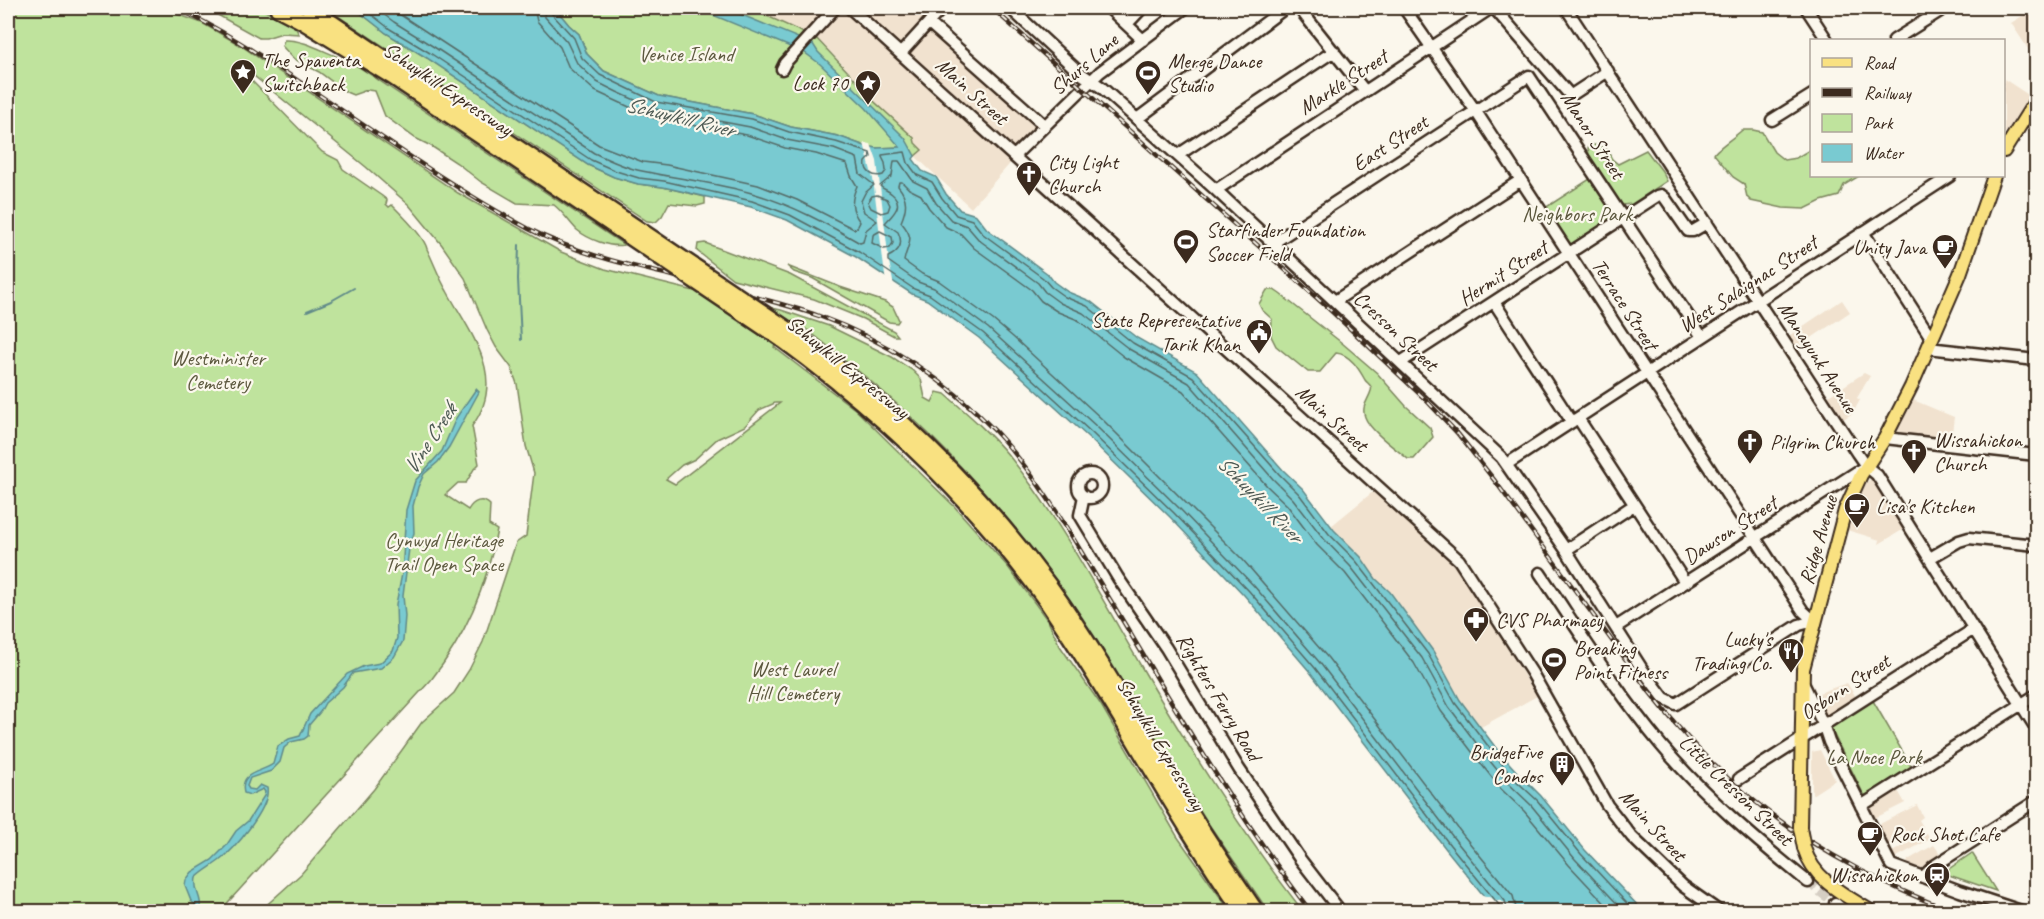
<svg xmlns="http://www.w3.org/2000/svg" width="2044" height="919" viewBox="0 0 2044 919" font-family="Caveat,sans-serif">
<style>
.built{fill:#f1e2cf}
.green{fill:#bfe39d;stroke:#7d865e;stroke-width:1.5;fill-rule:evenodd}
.water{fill:#79cad1;stroke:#608a89;stroke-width:1.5}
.pier{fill:#fbf7ec}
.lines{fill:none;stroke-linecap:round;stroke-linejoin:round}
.shore{stroke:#546a66;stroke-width:1.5}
.stream{stroke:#608a89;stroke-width:2}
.minor-tunnel{stroke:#d5cec3;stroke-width:10;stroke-dasharray:10 5;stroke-linecap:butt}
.minor-casing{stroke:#3b2a1e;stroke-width:15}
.major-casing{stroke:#3b2a1e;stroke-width:16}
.highway-casing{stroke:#3b2a1e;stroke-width:20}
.minor{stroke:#fbf7ec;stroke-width:10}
.major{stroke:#f9e181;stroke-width:12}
.highway{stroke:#f9e181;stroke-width:15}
.rail-casing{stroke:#3b2a1e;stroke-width:4.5}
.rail{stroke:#fbf7ec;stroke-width:2;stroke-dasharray:7;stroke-linecap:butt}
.major-bridge-casing{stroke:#3b2a1e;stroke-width:16;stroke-linecap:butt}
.highway-bridge-casing{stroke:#3b2a1e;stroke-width:20;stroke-linecap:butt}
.major-bridge{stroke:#f9e181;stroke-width:12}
.highway-bridge{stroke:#f9e181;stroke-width:15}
.labels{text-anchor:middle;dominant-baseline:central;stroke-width:4.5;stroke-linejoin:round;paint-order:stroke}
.park-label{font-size:21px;fill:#5c583e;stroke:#fbf7ec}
.poi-label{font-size:21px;fill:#3b2a1e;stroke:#fbf7ec;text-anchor:start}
.street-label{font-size:21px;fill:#3b2a1e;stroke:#fbf7ec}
.water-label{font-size:22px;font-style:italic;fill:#4e5a54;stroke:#fbf7ec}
</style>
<rect width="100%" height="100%" fill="#fbf7ec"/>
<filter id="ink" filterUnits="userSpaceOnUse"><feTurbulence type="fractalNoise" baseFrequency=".0167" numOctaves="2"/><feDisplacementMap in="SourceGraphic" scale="12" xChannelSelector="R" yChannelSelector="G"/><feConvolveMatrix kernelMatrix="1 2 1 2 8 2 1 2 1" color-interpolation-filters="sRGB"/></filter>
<g filter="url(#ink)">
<path class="built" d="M750 8H941L928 22 1042 127 971 208 915 156 922 150 865 92 866 90 841 63 817 39Z
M2035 8H2036V61L2011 23Z
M2004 79 2030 96 2008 130 2004 133Z
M1842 300 1850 312 1795 349 1787 337Z
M1864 373 1870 376 1857 398 1860 400 1853 413 1842 420 1827 397Z
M1913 400 1954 417 1951 441 1898 434 1897 429Z
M1871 479 1875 481 1904 529 1879 544 1880 540 1847 530 1855 504 1867 482Z
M1374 491 1456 566 1537 696 1481 727 1460 700 1433 651 1390 592 1376 579 1361 557 1331 526Z
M1847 683 1856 697 1828 715H1823L1813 695Z
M1820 750 1835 780 1812 795V752Z
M1897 789 1905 803 1875 818 1871 810V806Z
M1917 805 1923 817 1919 820 1923 827 1889 846 1878 825Z
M1927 833 1930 839 1895 858 1892 852Z
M1934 845 1941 855 1921 868 1907 864 1908 860Z"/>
<path class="green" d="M8 8H160L202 23 240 45 458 193 561 252 605 269 694 291 781 310 829 326 892 357 912 370 921 379 925 398 932 402 937 392 945 394C968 414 991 434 1010 457 1063 523 1102 600 1145 673 1193 755 1244 836 1303 911H1268L1208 823 1072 603C1008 513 934 430 847 362 830 349 811 330 792 321L774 347 856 410 954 506 1008 567 1048 621 1060 646 1101 705 1177 836 1230 911H260L301 874 374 789 422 722 454 693 469 670 483 642 516 543 526 536 534 473 526 446 517 384 511 367 496 347 487 330 465 278 442 245 409 205 366 167 249 72 246 75 322 152 338 160 343 169 382 196 387 200 386 204 389 207 392 205C402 215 425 237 427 249 434 263 439 278 447 291 471 335 508 378 472 426L479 464 474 469 466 483H458L445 495 468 510C473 501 482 497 490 505L489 525 497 530C487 585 466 636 431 680L220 911H8ZM775 403H780L675 484 666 479 682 465 695 459 717 439 745 426 759 410Z
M205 8H260L295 27 299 34 282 33 266 38H259Z
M326 8H354L386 33 427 58 588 165 614 177 638 184 663 187 705 197V204L697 206 669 203 662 216 656 222 647 221Z
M555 8H750L817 39 866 91 865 93 914 138 915 143 922 150 915 156 904 147 877 148 865 146 838 136 791 127 753 114 659 96 604 71 587 54 579 34 569 25Z
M284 40C306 39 328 55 350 61L624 245C610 248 588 239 577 230 569 222 563 212 554 205L517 203 481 182 457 163 431 146 415 138 385 116 375 91 367 90 353 95 346 92 319 72 294 59 282 46Z
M1742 130H1753L1762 132 1774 152 1784 160 1796 158 1811 149 1812 176H1859L1844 185 1839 196 1821 201 1805 209 1783 208 1751 201 1747 197 1744 184 1733 177 1714 154C1717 148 1735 137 1742 130Z
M1590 144 1606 148 1612 159 1618 164 1646 150 1662 171 1667 181 1632 204 1622 205 1589 155 1588 148Z
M1593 177 1616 216 1572 244H1569L1545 208Z
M705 243 790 275 894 331 898 336H894L863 319 814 299 733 279 697 251 698 244Z
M787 266 840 287 885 302 893 307 899 320 897 323 889 322 812 278 794 272Z
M1267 290H1274L1280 294 1342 343 1377 373 1406 406 1430 428 1433 437 1414 459H1408C1396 449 1370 431 1365 417 1361 406 1368 401 1371 391 1373 386 1368 384 1365 380 1359 369 1350 354 1336 353L1320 372H1308L1276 346 1271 336 1272 319 1262 310 1259 304Z
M1872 699 1912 768 1866 796 1863 793 1830 727Z
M1972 853 1996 891 1943 873Z"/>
<path class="water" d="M354 8H555L569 25 579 34 587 54 604 71 659 96 753 114 791 127 838 136 865 146 877 148 900 147 866 108 820 64 805 53 696 8H725L813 44 818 52 905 138 915 156 913 159 922 171 936 177 946 194 960 210 976 215 987 229 1048 274 1054 282 1068 292 1090 301 1137 338 1197 372 1283 470 1303 489 1334 530 1361 557 1376 579 1390 592 1433 651 1460 700 1499 752 1518 773 1541 796 1585 850 1643 911H1496L1446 849 1310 672 1244 595 1170 517 1088 437 979 338 927 300 912 294 856 257 787 220 751 207 663 187 638 184 614 177 588 165 427 58 386 33Z
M476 389 479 392 449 447 438 462 424 474 418 487 413 506 414 533 409 549 403 596 405 616 403 641 394 657 381 668 353 673 343 687 325 703 320 712 309 725 308 736 304 739 291 742 284 748 280 762 271 771 250 778 247 786 249 789 255 790 260 785 267 788C271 807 234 850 219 861 211 867 203 871 196 878 193 891 204 899 199 911H192L196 910 197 906 191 901 185 886 186 880 192 872 212 860 226 846 236 831 248 821 264 796 265 792 263 789 250 795 244 793C239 771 261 773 273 764L278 746 289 739 300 736 310 714 347 674 364 666 380 663 393 651 397 638 396 604 402 574 406 510 415 481 442 451 456 418Z"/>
<path class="pier" d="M864 143 871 144 877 161 889 262 894 286 886 280 885 276 873 179Z
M1480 894 1526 910 1535 911 1492 912Z"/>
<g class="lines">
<path class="shore" d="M363 8 390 29 430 53 591 160 616 171 639 178 664 181 752 201 790 215 859 252 914 289 930 295 983 333 1092 433 1174 513 1249 591 1315 668 1450 845 1499 905 1500 912
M375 8 394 22 434 47 594 153C610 160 625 168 642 171 679 179 718 183 755 194 792 205 827 224 860 243L863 242 866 230 877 221 864 212 861 201 865 193 874 185 860 174 857 158 834 149 787 140 750 127 655 109 617 92 597 82 577 63 567 42 545 17 543 8
M390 8 599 145 643 162 667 165 758 185 797 200 854 229 857 228 860 222C850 209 851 199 857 186L851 176 847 164 816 154 785 148 747 135 653 118 595 91 569 68 560 47 537 21 534 8
M550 8 552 14 574 38 582 58 600 75 656 102 752 119 789 132 836 142 870 153 871 157 866 162C864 172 874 178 883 175L886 171 885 163 882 157V155L905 152 908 163 917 175 932 182 942 198 956 215 972 220 983 234 1043 278 1051 287 1065 297 1087 306 1133 343 1193 377 1279 474 1299 494 1329 534 1356 561 1428 654 1455 703 1495 755 1513 778 1537 800 1581 854 1635 912
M872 196 877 195 887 199 890 205 888 211 881 213 871 208 868 202Z
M880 231 892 237 893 243 890 248 884 249 872 243 873 235Z
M1508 912 1505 901 1456 841 1320 663 1254 586 1179 508 1097 427 988 328 934 288 918 282 888 261V257C899 252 904 244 898 232L885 223C892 215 905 205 892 194 888 190 884 190 880 186L892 176 894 161H899L913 181 927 188 936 203 951 220 967 226 979 240 1038 283 1045 292 1060 303 1083 313 1129 349 1189 383 1273 479 1293 499 1324 539 1351 567 1422 658 1449 707 1489 760 1508 783 1531 805 1575 859 1625 912
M1517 912 1513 896 1463 835 1328 658 1243 560 1104 421 1013 337 993 320 939 281 922 274 904 261C907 243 917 241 901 222 907 208 908 198 898 186L899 182H902L909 189 921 195 929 208 946 227 961 234 974 248 1032 290 1041 301 1058 312 1078 320 1124 357 1183 391 1267 486 1287 505 1317 545 1345 573 1414 663 1441 711 1482 765 1501 789 1524 811 1569 865 1613 912"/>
<path class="stream" d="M519 245 518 279 521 340
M307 311 331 301 354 288"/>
<path class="minor-tunnel" d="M1808 882 1835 903"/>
<g class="minor-casing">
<path id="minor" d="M850 8 1459 560 1532 673 1607 805 1632 837 1683 886 1720 912
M1010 8 1080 73 1101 87 1216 190 1501 457 1566 550 1642 669 1664 698 1676 704 1799 625 1814 621
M1109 8 1143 40
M1299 8 1365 91
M1404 8 1475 110 1803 611 1814 621
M1494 8 1569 94H1573L1608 71
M1566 8 1857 453 1866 466 1877 475 2036 728
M1806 8 1827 40
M929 23 1045 126
M1127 24 1142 8
M1894 40 1945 8
M901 53 942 8
M782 69 785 63 835 8
M1137 119 1285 8
M1772 120 1812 95
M1178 155 1334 51
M1014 156 1100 72 1185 8
M1216 190 1491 8
M1863 232 1932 339
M1273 243 1529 76 1702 337
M1335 301 1521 180
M1494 302 1572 422
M1928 348 2036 360
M1401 362 1657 196 1661 195 1665 198 1688 231H1693L1707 223
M1578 418 1685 582
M1885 438 2036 455
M1507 464 1950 176
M1078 486a12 12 0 1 1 24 0a12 12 0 1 1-24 0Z
M1084 496 1080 515 1118 578 1166 648 1239 769 1300 859 1341 912
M1566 550 1634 505
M1930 558 1959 541 1969 538 2036 545
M1540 573C1579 631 1616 691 1661 745 1704 796 1756 840 1808 882
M1616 627 1866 466
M1803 683 1823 724 1829 742 1891 865 1960 891 2024 912
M1739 779 1974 629
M1861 806 2036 695
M1923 877 1934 866 2036 801
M1835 903 1845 912"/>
</g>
<g class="major-casing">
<path id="major" d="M2004 151 2036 100
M1800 828 1803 669 1845 510 1861 475 1885 438 1911 387 1960 274 1994 176
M1804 848C1814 881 1845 895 1872 912"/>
</g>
<g class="highway-casing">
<path id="highway" d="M278 8 301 20
M788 330C888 403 976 486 1049 586 1098 654 1138 727 1181 798 1205 837 1230 874 1256 912
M782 339C883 413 973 498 1046 600 1116 701 1172 811 1243 912"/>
</g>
<use href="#minor" class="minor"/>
<use href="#major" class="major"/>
<use href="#highway" class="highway"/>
<g class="rail-casing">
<path id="rail" d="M176 8C220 28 260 55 300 82 375 132 449 186 529 229 573 252 624 264 673 276 721 289 771 299 819 316 885 340 947 380 995 431 1044 483 1077 546 1114 606 1176 710 1237 815 1311 912
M992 8 1328 308 1425 399 1458 434 1495 481 1648 690C1668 715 1688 740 1711 762 1779 830 1865 879 1955 912"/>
</g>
<use href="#rail" class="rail"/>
<g class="major-bridge-casing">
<path id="major-bridge" d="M1800 828 1804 848"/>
</g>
<g class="highway-bridge-casing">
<path id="highway-bridge" d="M309 8 788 330
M301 20 392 76 782 339"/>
</g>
<use href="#major-bridge" class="major-bridge"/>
<use href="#highway-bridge" class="highway-bridge"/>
</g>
</g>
<defs>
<g id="sight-pin" transform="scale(1.35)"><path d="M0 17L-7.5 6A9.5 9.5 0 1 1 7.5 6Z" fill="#3b2a1e" stroke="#fbf7ec"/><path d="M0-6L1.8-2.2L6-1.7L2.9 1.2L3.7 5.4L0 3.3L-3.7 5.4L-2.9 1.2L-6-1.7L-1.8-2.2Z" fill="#fff"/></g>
<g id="stadium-pin" transform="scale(1.35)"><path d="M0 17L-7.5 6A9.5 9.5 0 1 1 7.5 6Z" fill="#3b2a1e" stroke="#fbf7ec"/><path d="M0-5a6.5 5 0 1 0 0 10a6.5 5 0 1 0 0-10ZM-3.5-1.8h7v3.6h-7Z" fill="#fff"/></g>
<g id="church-pin" transform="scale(1.35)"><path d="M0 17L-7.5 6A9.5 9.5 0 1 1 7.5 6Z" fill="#3b2a1e" stroke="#fbf7ec"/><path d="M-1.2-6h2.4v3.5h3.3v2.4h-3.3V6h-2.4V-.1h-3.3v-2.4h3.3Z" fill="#fff"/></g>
<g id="cafe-pin" transform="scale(1.35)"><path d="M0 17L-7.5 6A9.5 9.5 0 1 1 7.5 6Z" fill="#3b2a1e" stroke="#fbf7ec"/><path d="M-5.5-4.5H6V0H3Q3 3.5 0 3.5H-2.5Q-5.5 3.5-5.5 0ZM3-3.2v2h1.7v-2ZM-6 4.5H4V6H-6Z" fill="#fff"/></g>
<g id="civic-pin" transform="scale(1.35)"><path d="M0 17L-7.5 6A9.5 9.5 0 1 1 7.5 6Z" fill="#3b2a1e" stroke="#fbf7ec"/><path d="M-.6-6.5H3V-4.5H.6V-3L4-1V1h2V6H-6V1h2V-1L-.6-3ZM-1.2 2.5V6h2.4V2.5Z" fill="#fff"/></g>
<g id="pharmacy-pin" transform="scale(1.35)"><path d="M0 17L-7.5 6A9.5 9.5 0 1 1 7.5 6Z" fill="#3b2a1e" stroke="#fbf7ec"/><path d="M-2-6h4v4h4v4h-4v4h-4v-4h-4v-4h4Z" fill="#fff"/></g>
<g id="restaurant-pin" transform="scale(1.35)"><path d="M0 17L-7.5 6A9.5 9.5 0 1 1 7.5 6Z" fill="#3b2a1e" stroke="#fbf7ec"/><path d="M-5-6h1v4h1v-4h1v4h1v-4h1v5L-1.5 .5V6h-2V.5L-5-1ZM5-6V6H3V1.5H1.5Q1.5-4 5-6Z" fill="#fff"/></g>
<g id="building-pin" transform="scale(1.35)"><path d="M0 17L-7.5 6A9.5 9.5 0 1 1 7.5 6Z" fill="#3b2a1e" stroke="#fbf7ec"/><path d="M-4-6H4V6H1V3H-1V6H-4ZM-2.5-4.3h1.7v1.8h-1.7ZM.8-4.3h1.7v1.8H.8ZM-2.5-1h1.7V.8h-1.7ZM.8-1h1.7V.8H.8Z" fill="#fff"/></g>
<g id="station-pin" transform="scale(1.35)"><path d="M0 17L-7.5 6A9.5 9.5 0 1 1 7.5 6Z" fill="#3b2a1e" stroke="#fbf7ec"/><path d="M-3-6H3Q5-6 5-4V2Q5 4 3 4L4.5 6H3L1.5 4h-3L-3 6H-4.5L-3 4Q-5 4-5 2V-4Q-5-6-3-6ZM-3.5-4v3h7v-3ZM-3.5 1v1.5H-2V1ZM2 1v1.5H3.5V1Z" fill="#fff"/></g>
</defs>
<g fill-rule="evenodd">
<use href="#sight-pin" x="243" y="72"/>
<use href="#stadium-pin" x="1148" y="73"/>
<use href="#sight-pin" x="868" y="83"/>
<use href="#church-pin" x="1029" y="174"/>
<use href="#stadium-pin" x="1186" y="242"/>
<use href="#cafe-pin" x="1945" y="247"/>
<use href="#civic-pin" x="1259" y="332"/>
<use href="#church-pin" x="1750" y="442"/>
<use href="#church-pin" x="1914" y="452"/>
<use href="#cafe-pin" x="1857" y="506"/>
<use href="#pharmacy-pin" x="1476" y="620"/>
<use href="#restaurant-pin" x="1791" y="651"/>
<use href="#stadium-pin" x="1554" y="660"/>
<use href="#building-pin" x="1562" y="764"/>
<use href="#cafe-pin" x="1870" y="834"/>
<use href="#station-pin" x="1937" y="875"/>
</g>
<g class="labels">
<g class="park-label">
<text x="686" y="54">Venice Island</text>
<text x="1577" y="214">Neighbors Park</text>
<text x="218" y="358">Westminister<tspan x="218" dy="24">Cemetery</tspan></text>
<text x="444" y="540">Cynwyd Heritage<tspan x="444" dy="24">Trail Open Space</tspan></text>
<text x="793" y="669">West Laurel<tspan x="793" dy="24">Hill Cemetery</tspan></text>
<text x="1874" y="757">La Noce Park</text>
</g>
<g class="poi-label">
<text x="262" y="60">The Spaventa<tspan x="262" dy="24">Switchback</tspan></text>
<text x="1168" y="61">Merge Dance<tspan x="1168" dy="24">Studio</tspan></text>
<text x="848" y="83" text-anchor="end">Lock 70</text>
<text x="1048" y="162">City Light<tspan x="1048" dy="24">Church</tspan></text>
<text x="1206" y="230">Starfinder Foundation<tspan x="1206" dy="24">Soccer Field</tspan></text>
<text x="1926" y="247" text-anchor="end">Unity Java</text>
<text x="1240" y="320" text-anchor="end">State Representative<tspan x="1240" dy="24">Tarik Khan</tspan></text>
<text x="1934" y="440">Wissahickon<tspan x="1934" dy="24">Church</tspan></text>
<text x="1770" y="442">Pilgrim Church</text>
<text x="1876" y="506">Lisa's Kitchen</text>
<text x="1496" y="620">CVS Pharmacy</text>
<text x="1772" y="639" text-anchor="end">Lucky's<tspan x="1772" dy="24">Trading Co.</tspan></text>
<text x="1574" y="648">Breaking<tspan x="1574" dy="24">Point Fitness</tspan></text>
<text x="1542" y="752" text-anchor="end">BridgeFive<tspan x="1542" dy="24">Condos</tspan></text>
<text x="1890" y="834">Rock Shot Cafe</text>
<text x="1918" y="875" text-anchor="end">Wissahickon</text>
</g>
<g class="street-label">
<text transform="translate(1084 64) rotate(-41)">Shurs Lane</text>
<text transform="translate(1343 82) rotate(-33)">Markle Street</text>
<text transform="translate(448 89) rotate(34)">Schuylkill Expressway</text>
<text transform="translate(972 91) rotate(42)">Main Street</text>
<text transform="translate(1593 135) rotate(57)">Manor Street</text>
<text transform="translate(1390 143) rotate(-33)">East Street</text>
<text transform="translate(1503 273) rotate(-33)">Hermit Street</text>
<text transform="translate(1748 284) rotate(-33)">West Salaignac Street</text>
<text transform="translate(1625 304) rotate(57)">Terrace Street</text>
<text transform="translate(1396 331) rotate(43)">Cresson Street</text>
<text transform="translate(1818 357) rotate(57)">Manayunk Avenue</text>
<text transform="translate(848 367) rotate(39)">Schuylkill Expressway</text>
<text transform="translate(1332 418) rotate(42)">Main Street</text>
<text transform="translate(1730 530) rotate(-33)">Dawson Street</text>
<text transform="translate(1818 540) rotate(-74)">Ridge Avenue</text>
<text transform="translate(1845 687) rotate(-33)">Osborn Street</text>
<text transform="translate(1219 697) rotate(59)">Righters Ferry Road</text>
<text transform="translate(1161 744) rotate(59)">Schuylkill Expressway</text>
<text transform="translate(1736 790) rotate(44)">Little Cresson Street</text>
<text transform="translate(1653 825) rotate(48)">Main Street</text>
</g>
<g class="water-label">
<text transform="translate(680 117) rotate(14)">Schuylkill River</text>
<text transform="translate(430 439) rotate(-57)">Vine Creek</text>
<text transform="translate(1260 499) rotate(46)">Schuylkill River</text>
</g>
</g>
<rect width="2044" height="919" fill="none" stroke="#fbf7ec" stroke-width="30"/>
<rect x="15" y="15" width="2014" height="889" fill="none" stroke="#3b2a1e" stroke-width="2" filter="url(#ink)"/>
<rect x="1810" y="39" width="195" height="138" fill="#fbf7ec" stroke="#aea59a" stroke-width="1.5"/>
<rect x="1822" y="58" width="30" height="9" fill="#f9e181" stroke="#aea59a" stroke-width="1.5"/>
<text x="1864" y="69" font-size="18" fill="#3b2a1e">Road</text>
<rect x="1822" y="88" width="30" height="9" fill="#3b2a1e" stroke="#aea59a" stroke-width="1.5"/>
<text x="1864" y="99" font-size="18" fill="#3b2a1e">Railway</text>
<rect x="1822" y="114" width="30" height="18" fill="#bfe39d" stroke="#aea59a" stroke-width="1.5"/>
<text x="1864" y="129" font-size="18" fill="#3b2a1e">Park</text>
<rect x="1822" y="144" width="30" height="18" fill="#79cad1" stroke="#aea59a" stroke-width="1.5"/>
<text x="1864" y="159" font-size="18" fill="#3b2a1e">Water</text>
</svg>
